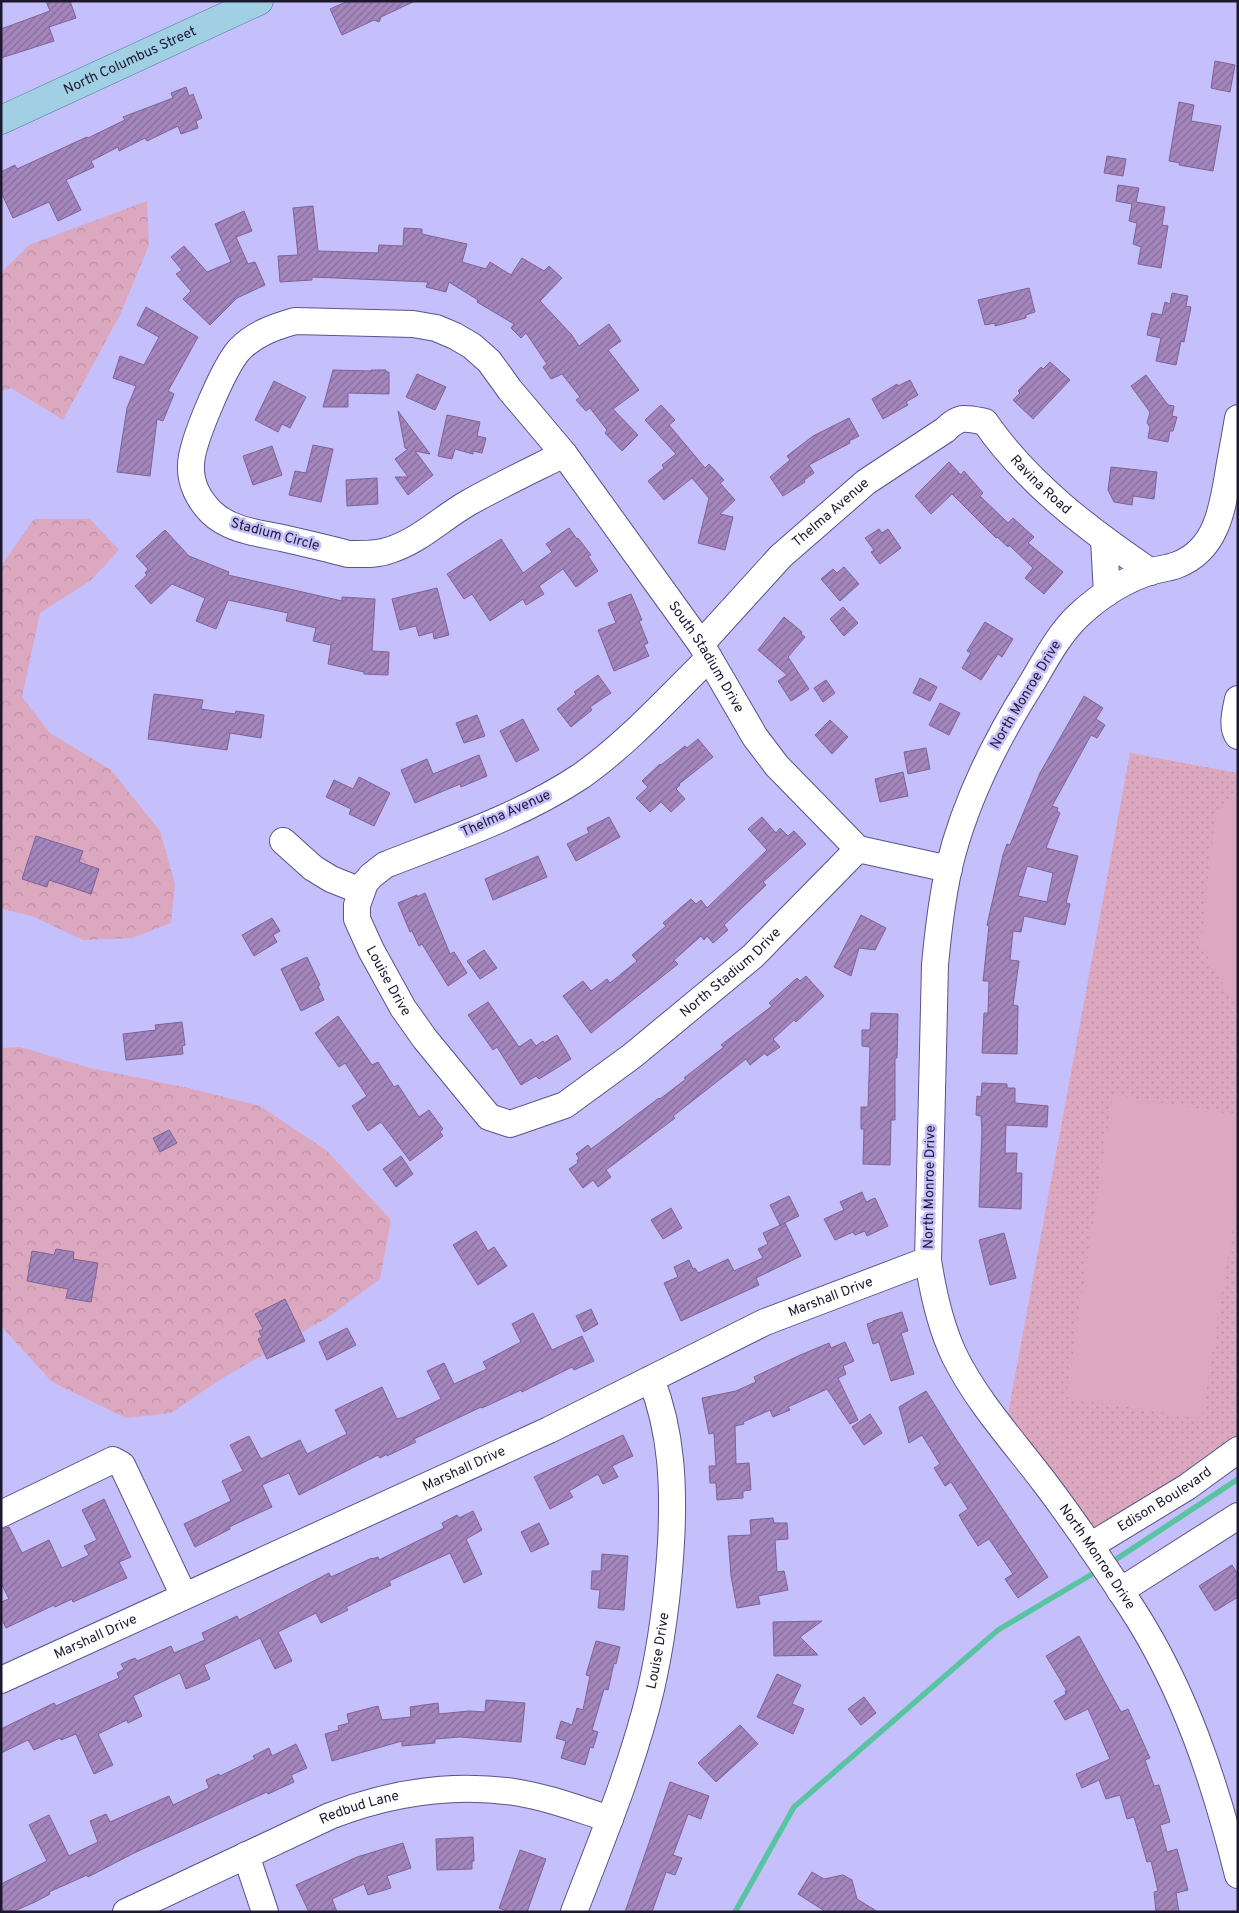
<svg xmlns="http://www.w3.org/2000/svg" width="1239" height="1913" viewBox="0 0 1239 1913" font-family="Overpass,sans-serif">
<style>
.forest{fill:url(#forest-crowns)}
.park{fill:url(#park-dots)}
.pitch{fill:#dca8c0}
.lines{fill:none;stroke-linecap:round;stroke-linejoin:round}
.stream{stroke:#59c4a1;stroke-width:5.5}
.building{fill:url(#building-hatch);stroke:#7f6296;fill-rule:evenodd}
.minor-casing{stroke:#5b5389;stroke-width:28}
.major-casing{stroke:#4a7b99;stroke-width:29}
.minor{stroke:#fff;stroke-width:26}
.major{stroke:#a1d0e4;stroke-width:28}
.labels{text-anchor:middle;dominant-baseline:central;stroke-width:5;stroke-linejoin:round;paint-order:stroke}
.street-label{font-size:14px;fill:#1c192f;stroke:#c5bffc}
</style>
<defs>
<pattern id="forest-crowns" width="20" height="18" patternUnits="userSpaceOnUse" patternTransform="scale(1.25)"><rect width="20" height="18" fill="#dca8c0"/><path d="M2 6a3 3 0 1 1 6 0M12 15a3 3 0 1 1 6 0" fill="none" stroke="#bc90a5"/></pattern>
<pattern id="park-dots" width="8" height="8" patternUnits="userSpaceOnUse" patternTransform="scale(1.25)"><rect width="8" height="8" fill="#dca8c0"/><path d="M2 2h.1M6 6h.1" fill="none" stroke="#bc90a5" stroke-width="1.8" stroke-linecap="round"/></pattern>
<pattern id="building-hatch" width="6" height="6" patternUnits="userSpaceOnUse" patternTransform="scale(1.25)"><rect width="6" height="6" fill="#a486bd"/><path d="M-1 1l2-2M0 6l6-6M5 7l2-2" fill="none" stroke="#856d9a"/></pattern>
</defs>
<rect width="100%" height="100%" fill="#c5bffc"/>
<path class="forest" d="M147 201 149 245 120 315 63 420 11 388 1 391V273L29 245Z
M34 519H90L119 550 90 581 40 613 22 697 50 733 111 770 160 831 175 884 171 923 132 938 83 940 32 916 1 909V566Z
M20 1047 90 1068 184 1087 260 1106 326 1150 391 1220 380 1279 327 1318 221 1379 171 1413 126 1418 52 1382 1 1326V1048Z"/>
<path class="park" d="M1130 753 1238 773V1436L1090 1546 1005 1430Z"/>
<path class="pitch" d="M1233 794H1238V1005L1231 999 1201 944 1215 818Z
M1113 1095 1238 1115V1194L1202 1419 1066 1397Z"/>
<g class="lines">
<path class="stream" d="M1109 1564 1238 1479
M735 1912 794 1807 998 1630 1099 1570"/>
</g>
<path class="building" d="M46 1H70L76 18 49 27 54 41 1 58V29L50 11Z
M348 1H415L381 17 379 22 374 20 342 35 330 9Z
M1215 61 1235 65 1230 92 1211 88Z
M186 87 189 96 193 94 202 118 196 121 198 128 181 134 178 126 147 141 145 138 119 151 118 147 91 161 94 167 66 180 81 210 58 221 49 202 13 218 1 192V172L15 165 17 169 87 137 88 138 125 120 123 117 173 98 171 93Z
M1179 102 1194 105 1191 121 1221 126 1213 171 1179 165 1180 163 1169 161Z
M1107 156 1126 159 1123 176 1104 173Z
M1118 185 1139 188 1136 202 1165 207 1162 225 1168 226 1161 268 1138 264 1141 247 1133 244 1137 223 1129 221 1132 204 1116 201Z
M313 206 318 251 378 253 379 245 403 246 404 228 422 229V234L467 244 462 262 486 269 490 262 511 275 522 258 544 271 549 266 562 278 540 301 571 334 579 346 609 324 621 341 608 350 639 390 613 409 638 435 622 451 605 433 607 430 590 408 586 411 576 400 580 397 562 374 551 379 543 367 547 364 526 333 521 338 511 328 514 324 477 302 478 300 449 282 446 292 426 287 428 282 312 277V280L280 282 278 256 298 255 293 208Z
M244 211 252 231 236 237 248 264 255 262 265 285 237 298 210 325 183 299 191 291 176 274 182 270 171 257 184 246 207 272 231 262 215 224Z
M1029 288 1035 312 1026 315V318L995 326V323L985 325 978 300Z
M1172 293 1188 296 1186 306 1191 307 1184 342 1181 341 1176 365 1156 361 1161 338 1147 335 1152 313 1162 315 1165 302 1170 304Z
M146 307 198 337 168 391 174 394 163 421 157 419 150 476 117 472 127 408 136 386 113 378 120 356 144 365 159 337 137 325Z
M1050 362 1070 380 1033 419 1013 400 1020 393 1018 391 1041 367 1043 369Z
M333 370 371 371V370H386V372H389V394L348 393V407H323Z
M417 374 446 387 435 410 406 397Z
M1146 375 1168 405 1174 406 1172 416 1177 417 1173 431H1170L1168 442 1148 438 1150 427 1147 423 1150 412 1131 386Z
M910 380 918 395 906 402 908 405 883 419 872 399 897 384 898 386Z
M274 381 306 397 290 428 282 424 278 432 255 420Z
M661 405 675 420 669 425 705 468 709 464 724 480 720 483 735 500 720 514 733 517 725 550 698 543 709 498 692 478 664 500 648 481 664 468 662 465 676 454 645 420Z
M398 411 430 454 415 451 433 475 408 495 395 477H408L395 459 408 449 405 448Z
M447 415 480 422 477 436 486 438 482 453 473 451V454L455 449 452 459 438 456Z
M849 418 859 436 849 441 850 443 809 465 814 473 804 480 805 482 783 496 770 477 790 460 787 456 813 436Z
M313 445 333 449 321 502 289 495 295 471 306 473Z
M272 446 282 475 253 485 243 456Z
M949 462 961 475 964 471 983 493 980 496 1008 523 1013 518 1034 537 1028 543 1063 572 1044 594 1025 578 1033 568 1009 545 1008 547 997 537 996 538 952 494 931 514 915 496Z
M1111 467 1157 472 1154 499 1133 496 1132 505 1114 502 1108 490Z
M377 478 378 504 347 506 346 480Z
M569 528 577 539 578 538 591 555 588 556 598 571 576 587 563 569 539 586 544 594 526 605 523 599 490 621 472 594 464 599 447 574 501 539 523 573 552 552 546 544Z
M879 529 882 533 888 529 901 548 880 564 871 552 874 550 865 538Z
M165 530 189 556 229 572 228 575 342 601V597L375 599 372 651 389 652 388 675 364 674V672L328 664 331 645 313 641 316 628 286 621 288 613 228 600 216 629 196 621 205 598 172 584 151 604 135 586 147 575 145 573 148 569 136 556Z
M844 567 859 584 840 601 821 579 833 569 837 573Z
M437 588 449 635 434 639 433 632 419 636 416 626 400 630 392 599Z
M631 594 642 620 639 621 648 643 644 645 649 656 614 671 598 630 616 623 608 603Z
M843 607 858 623 844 636 830 619Z
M784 617 802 632 801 634 805 637 788 657 809 689 791 701 778 681 787 675 758 650Z
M985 622 1013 639 1002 657 998 654 981 680 962 668 971 653 967 651Z
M598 675 611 693 590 707 592 710 571 727 557 709 576 694 574 692Z
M920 678 937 687 930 701 913 693Z
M826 680 835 693 823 702 814 688Z
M154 694 203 700 201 709 235 714 236 711 264 715 261 738 230 733 227 750 148 739Z
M1084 696 1103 708 1096 719 1105 725 1097 738 1091 735 1052 806 1058 808 1057 811 1060 813 1046 848 1078 856 1066 903 1070 904 1065 925 1024 916 1021 932 1013 931 1010 960 1019 961 1013 1005 1018 1006 1017 1054 982 1053 984 1013H988L989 981H983L989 926 987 925 1003 855 1007 844 1010 845 1040 773ZM1027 866 1053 873 1047 902 1018 896Z
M940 703 960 713 949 735 929 725Z
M477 715 485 736 464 743 456 723Z
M523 719 539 750 516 762 500 731Z
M830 720 848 737 832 754 815 735Z
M698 739 713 757 679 784 680 785 676 789 685 799 671 812 661 802 650 812 636 798 648 787 642 781 660 764 661 765 685 746 687 748Z
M926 748 930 769 908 774 904 752Z
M479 755 487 776 461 787 460 784 415 803 401 770 427 759 433 774Z
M903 772 908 796 880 802 875 779Z
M359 777 390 793 374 826 349 814 351 809 326 797 334 780 353 789Z
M609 817 620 837 576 861 567 844 589 833 587 828Z
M762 817 776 833 780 828 788 836 794 831 806 844 763 882 766 885 724 925 728 930 713 943 707 936 704 940 701 936 674 960 678 964 591 1033 563 996 583 981 591 991 607 979 610 983 637 961 632 955 666 926 663 923 691 899 696 904 701 900 707 908 767 850 748 829Z
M36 836 83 851 79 862 99 869 91 894 49 880 47 887 22 879Z
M538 856 547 877 493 900 485 879Z
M425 893 450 954 454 952 467 973 448 986 422 944 419 946 412 931 410 932 398 903 417 895V897Z
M861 915 886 928 875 950 859 948 851 976 834 967Z
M272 918 280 931 273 935 277 942 254 956 242 935Z
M484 950 497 968 480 979 467 961Z
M307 957 320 985 318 986 324 1000 301 1011 281 969Z
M806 976 824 996 796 1022 794 1020 773 1039 780 1047 767 1056 765 1053 750 1065 746 1059 673 1116 675 1118 606 1170 611 1177 598 1187 593 1180 583 1188 569 1169 578 1163 577 1161 579 1158 576 1154 588 1145 591 1149 659 1098 660 1099 686 1079 684 1078 724 1047 721 1045 772 1006 769 1003 797 978 800 981Z
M488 1002 519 1047 531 1039 536 1046 543 1041 544 1043 557 1035 571 1059 539 1079 536 1076 521 1085 497 1047 493 1050 468 1015Z
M871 1013 898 1014 897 1058H895V1120H891L890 1165 863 1164 864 1129H861V1107H868L870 1047 862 1046V1030H870Z
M338 1016 372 1065 378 1062 394 1087 398 1085 419 1117 429 1110 443 1129 440 1132 443 1136 410 1161 381 1122 368 1131 352 1106 367 1096 345 1063 339 1067 315 1033Z
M182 1022 185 1045 182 1046 183 1054 126 1060 123 1034 156 1030 155 1025Z
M982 1083 1007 1084V1088H1015V1103L1048 1106 1047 1127 1006 1125 1005 1153H1017L1016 1173H1022L1021 1209 979 1207 982 1131 981 1116 976 1115 977 1096 981 1097Z
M169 1130 177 1143 160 1152 153 1138Z
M401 1156 413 1174 396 1187 383 1169Z
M862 1192 866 1202 875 1198 888 1226 867 1236 865 1231 855 1235 853 1232 835 1240 824 1219 844 1210 840 1202Z
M789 1196 799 1216 780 1225 770 1205Z
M671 1208 682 1228 663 1239 651 1220Z
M785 1223 801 1256 756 1278 759 1285 681 1321 664 1283 678 1277 674 1267 689 1260 693 1269 695 1268 698 1273 728 1259 734 1271 763 1258 758 1249 768 1244 763 1233Z
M476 1231 488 1251 494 1247 507 1266 478 1285 453 1245Z
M1004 1233 1016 1278 990 1285 979 1240Z
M56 1249 74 1252 73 1259 98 1263 91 1302 66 1298 68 1289 27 1281 32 1251 54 1255Z
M285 1299 305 1341 267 1359 258 1339 262 1337 259 1331 263 1329 255 1314Z
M591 1309 598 1324 584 1332 576 1316Z
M902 1312 908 1331 901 1333 914 1374 891 1381 879 1342 873 1344 867 1324 873 1322V1321Z
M533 1313 552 1350 582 1336 594 1361 574 1370 572 1367 522 1392 521 1390 482 1408 481 1407 414 1439 416 1442 387 1456V1454L380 1458 378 1455 299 1495 289 1473 262 1485 272 1507 229 1527 230 1529 195 1547 184 1524 231 1501 222 1481 243 1471 230 1445 249 1436 261 1459 300 1440 307 1454 347 1434 335 1410 382 1387 397 1419 404 1417 441 1399 427 1371 444 1363 454 1384 487 1369 483 1362 521 1342 512 1324Z
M347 1328 356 1345 327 1360 319 1342Z
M845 1342 854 1361 843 1366 846 1374 838 1378 858 1420 850 1424 827 1389 788 1407 790 1410 773 1417 770 1410 743 1422 744 1424 735 1426 736 1464 749 1463 751 1490 743 1491V1498L717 1500 716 1483H710L709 1466H716L714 1433 709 1434 702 1398 736 1391 756 1382 754 1377 798 1356 829 1343 831 1348Z
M926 1391 956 1439 1048 1577 1018 1598 1005 1579 1013 1574 989 1539 978 1546 964 1524 959 1515 968 1509 951 1482 945 1486 934 1468 940 1464 922 1435 909 1443 899 1407Z
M870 1414 882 1433 864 1445 852 1427Z
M623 1435 633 1456 612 1466 618 1477 603 1484 598 1474 569 1491 573 1497 550 1509 534 1477Z
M104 1499 131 1557 119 1562 127 1578 73 1602 72 1599 55 1607 54 1605 6 1628 1 1618V1602L9 1599 1 1583V1529L9 1527 22 1553 49 1540 62 1568 89 1555 84 1546 97 1540 82 1510Z
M473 1511 482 1530 466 1539 482 1574 464 1583 450 1553 389 1581 391 1585 346 1607 348 1610 321 1623 316 1613 278 1632 292 1661 275 1669 260 1638 204 1665 210 1679 186 1689 180 1673 133 1696 142 1716 128 1723 127 1720 98 1734 113 1765 94 1774 76 1734 61 1740 60 1738 34 1750 28 1740 1 1753V1729L54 1703 56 1706 119 1678 117 1673 124 1669 121 1664 135 1658 137 1661 171 1646 174 1653 205 1640 202 1633 237 1616 239 1620 329 1573 331 1577 372 1558V1559L378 1557 379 1560 444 1528 442 1523 457 1515 459 1518Z
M773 1518 774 1523H787L788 1539 775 1540 777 1572 784 1571 788 1590 758 1596 760 1604 737 1608 731 1576 728 1536 751 1535 750 1520Z
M539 1523 549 1544 531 1552 521 1532Z
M602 1554 628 1556 624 1610 598 1608 600 1590 591 1589 592 1571H601Z
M1232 1565 1238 1575V1597L1215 1611 1199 1586Z
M822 1621 800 1637 818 1655 774 1656 773 1622Z
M1079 1636 1121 1712 1128 1709 1150 1758 1145 1760 1154 1786 1159 1785 1170 1822 1160 1825 1167 1852 1177 1849 1188 1890 1176 1893 1179 1912H1156L1154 1892 1158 1891 1151 1861 1147 1862 1134 1817 1127 1819 1120 1795 1106 1799 1099 1780 1082 1788 1076 1774 1110 1759 1088 1709 1065 1720 1054 1701 1066 1694 1065 1691H1067L1046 1656Z
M596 1641 620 1647 616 1664 614 1663 608 1690 604 1689 592 1730 598 1732 593 1748 590 1747 585 1765 561 1758 566 1741 556 1738 561 1721 572 1725 577 1708 583 1710 590 1676 586 1675Z
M777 1674 801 1685 792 1704 804 1709 793 1734 757 1717Z
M864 1697 876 1713 861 1725 848 1709Z
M486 1700 525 1703 521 1742 460 1737 435 1739V1743L402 1746V1741L332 1761 325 1734 339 1730 338 1726 349 1723 347 1714 378 1706 382 1720 411 1717 410 1707 438 1703 439 1714 469 1711 485 1712Z
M740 1725 758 1744 716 1782 698 1763Z
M296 1744 307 1768 291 1775 294 1782 268 1794 267 1792 134 1853 88 1877 87 1875 49 1892 50 1894 35 1902 12 1912H1V1884L47 1861 29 1825 49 1815 69 1856 98 1842 90 1821 106 1814 110 1822 169 1796 173 1805 209 1788 206 1780 219 1774 220 1776 255 1759 253 1756 269 1748 272 1756Z
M670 1782 709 1796 701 1819 688 1814 673 1855 682 1858 675 1875 666 1872 652 1912H625Z
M473 1837 474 1861H472V1869L437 1870 436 1839Z
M403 1843 411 1868 387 1876 391 1888 368 1895 364 1884 332 1899 337 1912H309L296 1885 357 1857Z
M520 1850 546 1859 527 1912H509L499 1908Z
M812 1872 824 1879 843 1875 852 1880 857 1899 878 1912H826L798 1894Z"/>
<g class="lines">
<g class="minor-casing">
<g id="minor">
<path d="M295 321 413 324 436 328 455 336 472 346 489 361 510 390 564 454C532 470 500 485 468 503 442 518 419 541 390 550 377 555 362 554 348 554 326 548 304 543 282 538 258 533 229 530 211 512 199 500 190 483 191 465 191 443 224 367 239 350 254 334 274 327 295 321Z"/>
<path id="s1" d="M1238 418C1235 437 1231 456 1228 475 1222 511 1216 550 1177 565 1169 568 1160 569 1152 571 1124 580 1099 596 1078 616 1059 634 1046 659 1033 681 996 739 965 800 949 867 942 899 938 932 935 965L928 1260C933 1293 940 1326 955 1357 978 1403 1014 1442 1045 1483 1076 1524 1105 1567 1133 1610 1185 1691 1215 1782 1238 1875"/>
<path id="s2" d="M564 454 701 644 755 737 777 766 858 849"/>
<path d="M1104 540 1107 593"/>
<path id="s3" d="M701 644 781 556 866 482 945 430C960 415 966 418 985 422 1028 484 1089 530 1151 572"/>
<path id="s4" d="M709 658C668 698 628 743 581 776 521 816 451 839 385 865L371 876 365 883 357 905V919L371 950 403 1008 425 1039 489 1117 510 1124 565 1105 632 1056 753 956 858 849 949 869"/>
<path d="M1238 699C1236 709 1231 727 1238 736"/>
<path d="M283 841 313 868 331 879 361 891"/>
<path d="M1 1514 113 1460 122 1465 184 1596"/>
<path id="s5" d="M1090 1546 1187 1487 1238 1450"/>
<path d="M1120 1591 1238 1516"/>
<path id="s6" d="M1 1680 549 1430 765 1322 928 1260"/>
<path d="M246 1855 265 1912"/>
<path id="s7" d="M126 1912 330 1816C389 1793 450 1783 514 1792 547 1797 578 1809 610 1819"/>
<path id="s8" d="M574 1912C602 1839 633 1765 651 1689 662 1641 668 1592 671 1543 674 1487 672 1432 651 1379"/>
</g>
</g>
<g class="major-casing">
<g id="major">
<path id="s9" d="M1 120 259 1"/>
</g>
</g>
<use href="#minor" class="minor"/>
<use href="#major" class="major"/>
</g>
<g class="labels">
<g class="street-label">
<text stroke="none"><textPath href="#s9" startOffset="142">North Columbus Street</textPath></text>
<text stroke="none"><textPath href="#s3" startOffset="454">Ravina Road</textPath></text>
<text stroke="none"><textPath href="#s3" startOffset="185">Thelma Avenue</textPath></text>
<text transform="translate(275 535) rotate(15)">Stadium Circle</text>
<text stroke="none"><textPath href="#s2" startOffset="248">South Stadium Drive</textPath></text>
<text transform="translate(1026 695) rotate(-59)">North Monroe Drive</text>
<text transform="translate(506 814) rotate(-24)">Thelma Avenue</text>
<text stroke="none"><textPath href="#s4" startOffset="986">North Stadium Drive</textPath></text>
<text stroke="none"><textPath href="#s4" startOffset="524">Louise Drive</textPath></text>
<text transform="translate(930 1187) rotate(-89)">North Monroe Drive</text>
<text stroke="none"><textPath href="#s6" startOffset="914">Marshall Drive</textPath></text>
<text stroke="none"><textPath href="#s6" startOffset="509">Marshall Drive</textPath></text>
<text stroke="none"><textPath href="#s5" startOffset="88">Edison Boulevard</textPath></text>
<text stroke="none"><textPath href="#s1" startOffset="1305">North Monroe Drive</textPath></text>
<text stroke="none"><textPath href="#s6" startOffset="104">Marshall Drive</textPath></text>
<text stroke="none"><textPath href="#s8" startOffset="275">Louise Drive</textPath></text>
<text stroke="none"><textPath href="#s7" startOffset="256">Redbud Lane</textPath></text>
</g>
</g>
<rect width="1239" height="1913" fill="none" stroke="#1c192f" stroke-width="5"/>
</svg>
